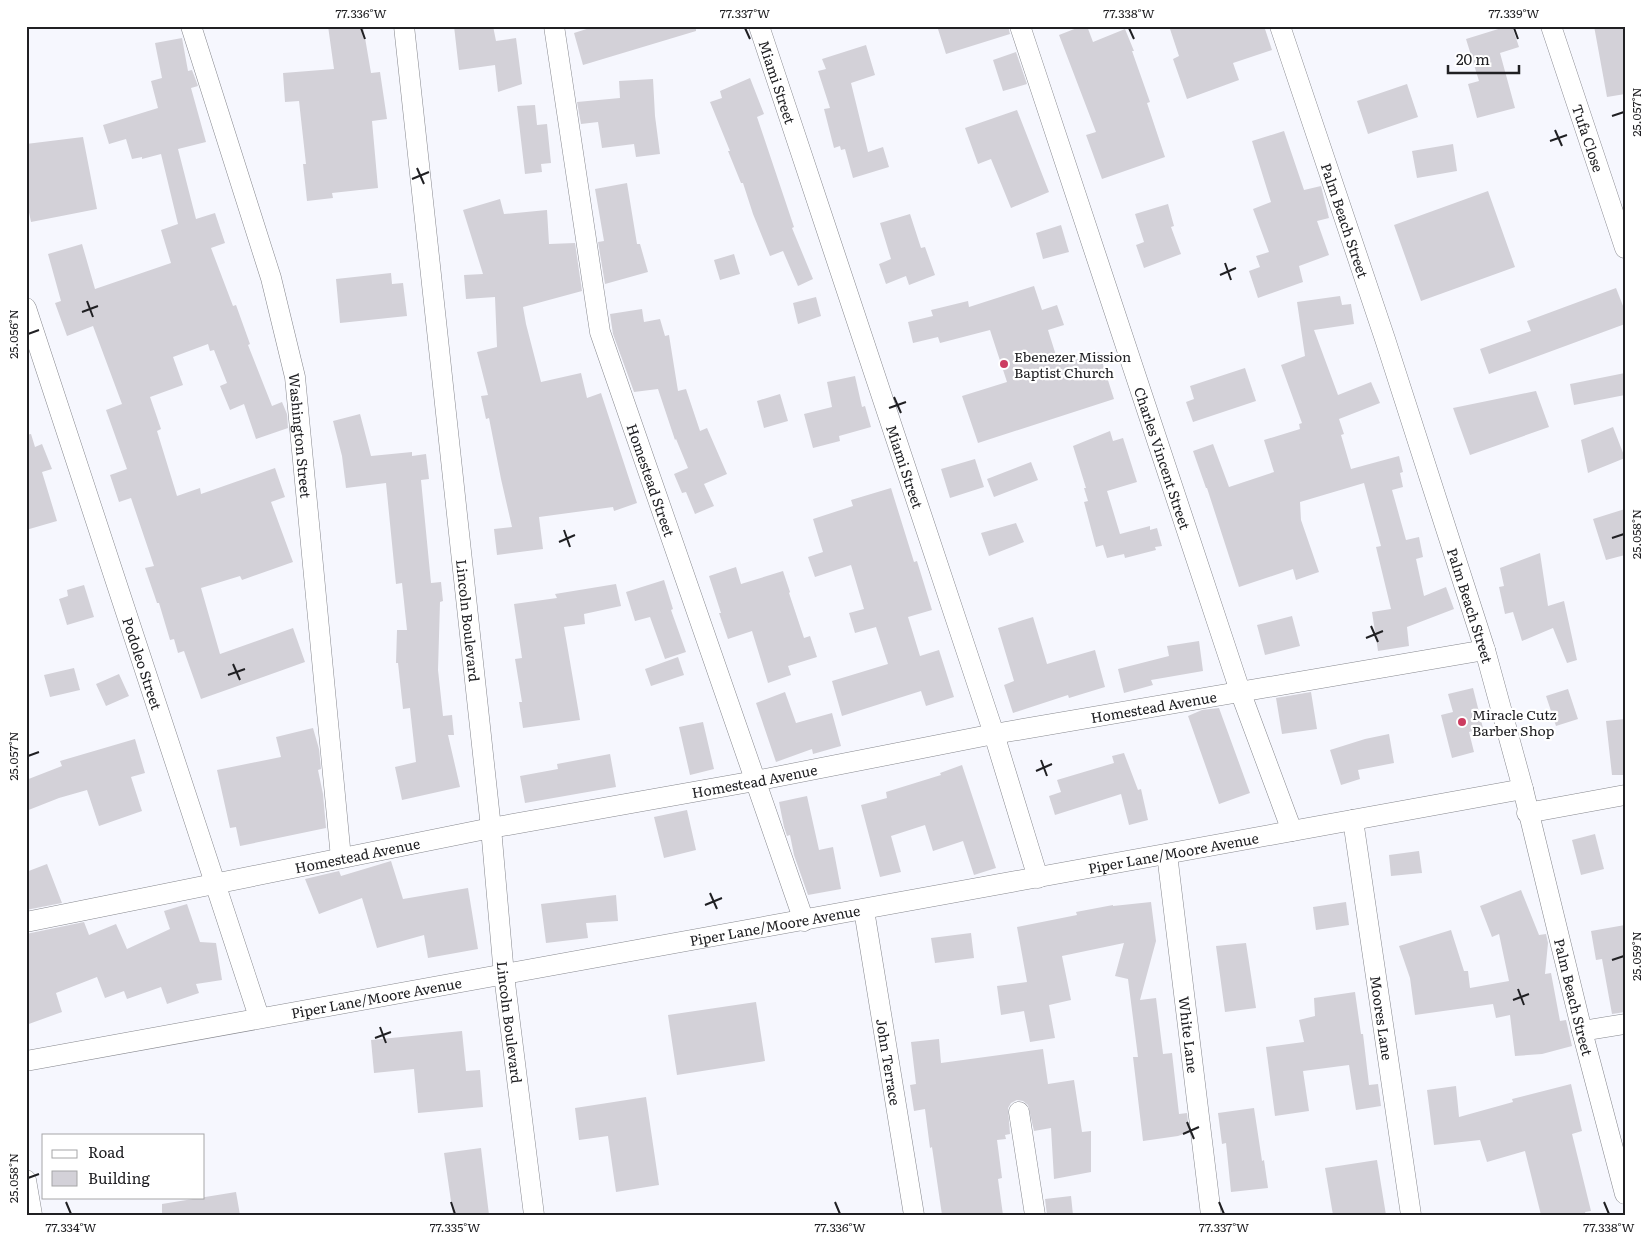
<svg xmlns="http://www.w3.org/2000/svg" width="1651" height="1241" viewBox="0 0 1651 1241" font-family="Literata,serif">
<style>
.building{fill:#d3d1d8}
.lines{fill:none;stroke-linecap:round;stroke-linejoin:round}
.street-casing{stroke:#87888e;stroke-width:21}
.street{stroke:#fff;stroke-width:20}
.ticks{fill:none;stroke:#202023;stroke-width:2}
.poi-dot{fill:#cc3c60;stroke:#fff;stroke-width:2}
.labels{text-anchor:middle;dominant-baseline:central;stroke-width:4.5;stroke-linejoin:round;paint-order:stroke}
.street-label{font-size:14px;fill:#202023;stroke:#fff}
.poi-label{font-size:14px;fill:#202023;stroke:#fff;text-anchor:start}
.neatline{fill:none;stroke:#202023;stroke-width:2}
.ticks-label{font-size:12px;text-anchor:middle;fill:#202023}
</style>
<rect width="100%" height="100%" fill="#f6f7fe"/>
<path class="building" d="M328 26H363L371 73 380 72 387 119 372 121 378 188 332 193 333 198 307 201 303 164H306L299 101 285 102 283 73 334 69Z
M454 26H493L496 41 516 38 522 84 498 92 495 65 459 70Z
M596 26H696V31L583 65 574 33Z
M937 26H1008L1010 34 946 54Z
M1082 26H1087L1093 42 1125 29 1134 51H1132L1150 102 1147 103 1165 157 1102 179 1086 135 1096 132 1059 35Z
M1169 26H1264L1272 50 1233 63 1239 80 1187 99 1173 59 1179 56Z
M1508 26H1512L1519 47 1500 53 1515 108 1477 118 1468 84 1479 81 1466 39Z
M1594 26H1625V94L1607 97Z
M182 38 188 71 192 70 198 86 191 88 206 142 178 149 196 219 215 213 225 243 211 248 233 306 236 305 250 344 248 345 272 406 282 402 287 414 288 428 256 439 244 404 230 410 220 386 227 383 214 350 210 351 208 344 173 357 183 385 150 397 161 429 157 431 177 496 200 488 201 494 275 468 285 497 271 502 293 562 242 580 240 576 201 588 220 654 293 628 305 662 201 699 184 651 178 653 174 639 170 640 159 603H157L145 568 154 566 131 498 119 502 110 475 127 469 106 410 122 404 93 326 67 336 55 303 61 301 48 254 82 244 95 289 171 263 161 230 178 224 161 154 142 159V157L132 159 126 139 109 144 103 125 158 108 151 81 162 78 155 43Z
M866 45 875 75 851 83 868 152 883 147 889 167 853 178 845 149 841 150 840 146 834 148 824 109 830 108 818 71 826 69 822 59Z
M1016 52 1027 84 1003 91 993 60Z
M750 78 764 114 757 117 794 227 792 228 813 279 798 286 783 251 770 256 753 214 743 183H741L728 151H730L710 102 722 98 720 91Z
M653 79 655 116 660 154 636 157 634 144 602 148 598 122 581 124 577 102 620 98 619 81Z
M1407 84 1418 117 1368 134 1357 101Z
M535 105 537 125 547 124 551 163 541 164 542 172 525 174 517 106Z
M1017 110 1049 192 1011 208 991 159 978 164 965 128Z
M1284 131 1304 190 1321 186 1329 218 1317 221 1329 255 1299 266 1303 282 1258 298 1249 271 1260 267 1256 256 1269 252 1253 209 1271 202 1252 141Z
M83 137 97 209 31 222 26 198V144Z
M1453 144 1457 171 1417 178 1412 151Z
M627 183 637 244H640L648 272 605 284 598 242 604 241 595 189Z
M1488 191 1515 267 1421 301 1394 225Z
M500 199 504 214 547 210 549 244 575 243 582 291 523 307 526 324 541 382 581 373 587 398 601 393 637 503 614 511 613 507 539 517 543 549 497 555 494 529 512 527 501 479 489 418 486 419 481 396 488 395 477 352 497 347 495 297 466 299 464 275 483 274 463 210Z
M1168 204 1174 226 1171 227 1181 254 1144 268 1136 245 1144 242 1135 214Z
M910 214 921 248 925 247 935 275 909 285 906 276 886 284 879 264 891 259 880 223Z
M1061 225 1069 252 1043 259 1036 233Z
M734 254 740 274 720 280 714 260Z
M391 273 392 284 403 283 407 316 340 323 336 279Z
M1034 286 1042 310 1057 305 1064 325 1048 330 1059 365 1099 352 1114 399 978 443 962 396 1007 382 990 330 940 343 938 337 913 343 908 322 933 316 931 310 968 301 969 307Z
M1616 288 1625 311V324L1489 374 1480 349 1531 331 1527 321Z
M1340 296 1342 305 1351 304 1354 324 1314 330 1338 395 1371 382 1380 403 1339 419 1344 434 1341 435 1351 469 1399 456 1403 472 1400 473 1403 487 1392 490 1406 540 1419 537 1423 557 1416 559 1424 596 1446 587 1454 609 1407 627 1409 646 1378 651 1372 612 1391 609 1376 547 1381 546 1364 483 1300 502 1301 520 1319 572 1296 580 1293 569 1239 587 1207 488H1206L1193 451 1213 444 1229 487 1274 472 1264 440 1300 429 1299 424 1302 423 1281 365 1305 356 1297 302Z
M816 297 821 316 798 324 793 303Z
M642 309 644 322 660 319 665 336 669 335 678 391 686 389 700 431 707 428 727 474 704 484 714 506 695 514 686 492 682 493 674 474 688 468 676 439 675 440 658 389 634 392 613 334 610 314Z
M1245 368 1256 401 1193 422 1186 402 1194 399 1190 386Z
M1625 373V395L1574 405 1570 384Z
M855 376 862 407 865 406 871 427 839 436 840 441 813 448 804 414 832 407 827 382Z
M1536 391 1549 427 1470 455 1453 408Z
M780 394 788 421 764 428 757 401Z
M360 414 371 456 412 452V456L426 454 429 479 421 480 431 583 441 582 443 601 440 602 438 670 443 716 452 715 454 735H448L460 787 402 800 395 767 416 762 410 708 403 709 398 663H396L397 630H407L402 583 396 584 386 483 346 488 342 456 333 421Z
M1613 427 1625 458 1588 473 1581 440Z
M1110 431 1113 441 1123 438 1137 482 1107 491 1120 534 1150 526V530L1157 528 1162 546 1155 547 1156 550 1125 558 1124 554 1107 558 1103 545 1096 547 1084 502 1088 501 1084 488H1086L1073 446Z
M31 434 35 447 42 444 52 469 42 472 57 521 26 530V435Z
M975 459 984 487 950 498 941 469Z
M1031 462 1038 480 994 497 987 479Z
M891 488 914 562 917 561 932 610 908 617 920 656 939 650 954 697 926 706 921 691 842 716 832 681 888 664 876 627 855 633 849 613 864 609 851 565 815 577 808 557 823 552 813 519 853 506 851 500Z
M1625 509V555L1606 560 1593 519Z
M1016 523 1024 542 989 556 981 533Z
M1540 553 1548 606 1564 601 1577 660 1567 663 1553 628 1522 641 1513 612 1505 614 1499 587 1504 586 1500 568Z
M736 567 741 584 783 571 790 592 789 593 804 638 810 636 817 657 788 666 791 675 768 683 752 631 728 639 719 613H721L709 576Z
M664 580 673 609 671 610 686 652 665 659 650 617 635 621 626 592Z
M616 584 621 606 584 614 585 624 564 627 580 720 523 728 519 702H522L515 659 522 658 514 604 557 598 555 594Z
M84 585 94 617 67 625 59 599 68 596 67 590Z
M1292 616 1300 646 1265 655 1257 625Z
M1033 617 1047 664 1095 650 1105 687 1069 698 1068 695 1013 713 1004 685 1014 681 998 628Z
M1199 641 1203 671 1151 680 1153 685 1124 693 1118 669 1169 656 1167 646Z
M678 657 684 675 651 686 645 669Z
M74 668 80 690 50 697 44 675Z
M119 674 129 696 106 706 96 684Z
M1473 688 1483 728 1469 732 1474 752 1452 758 1441 715 1453 712 1448 694Z
M1568 689 1578 719 1556 726 1546 696Z
M785 692 796 723 832 713 841 746 813 754 812 749 776 762 756 703Z
M1311 692 1317 729 1282 734 1276 698Z
M1219 708 1250 793 1219 804 1188 716 1202 710Z
M1625 719V775H1612L1606 721Z
M703 722 714 769 690 775 679 727Z
M313 728 319 749 321 769 318 770 323 794 326 828 240 846 236 827 230 828 217 770 281 757 276 737Z
M1389 734 1394 763 1358 770 1360 779 1341 785 1330 750 1365 739Z
M135 739 145 773 131 777 142 811 99 826 87 790 59 798 26 811V780L62 766 60 761Z
M1124 753 1138 790 1141 789 1148 820 1129 825 1121 794 1055 815 1049 796 1061 792 1057 780 1114 763 1112 756Z
M610 754 616 787 525 803 520 776 558 769 557 764Z
M962 765 996 868 974 875 963 841 933 851 925 825 891 836 901 872 880 877 861 805 887 798 886 792 941 775 940 773Z
M807 796 819 850 833 847 841 889 808 895 794 855 790 835 787 836 784 827 779 802Z
M687 810 696 850 664 858 654 817Z
M1595 834 1604 869 1581 875 1572 840Z
M1419 851 1422 873 1391 876 1389 855Z
M391 861 403 899 468 888 478 949 428 958 424 935 377 948 362 898 319 914 305 879 339 871 341 876Z
M47 864 62 903 26 910V872Z
M1521 890 1539 935 1546 934 1548 943 1545 974 1551 973 1560 1021 1566 1020 1572 1046 1542 1054 1515 1056 1510 1015 1496 1018 1493 1004 1415 1015 1410 978 1399 946 1451 930 1464 971H1468L1470 988 1509 981 1499 934 1492 937 1480 906Z
M616 895 618 921 586 923 588 938 546 943 541 904Z
M1151 902 1156 941 1140 1000 1156 998 1163 1054 1172 1053 1179 1114 1187 1113 1189 1132 1178 1136 1143 1141 1133 1057H1138L1128 979 1115 976 1124 943 1062 956 1071 1000 1049 1005 1055 1038 1030 1042 1024 1011 1001 1015 997 986 1027 982 1017 927 1077 915 1076 912 1113 905V906Z
M1346 902 1349 925 1316 930 1313 907Z
M187 904 200 942 216 943 222 980 196 984 199 993 167 1004 161 987 127 999 124 991 105 998 97 977 56 993 62 1012 26 1025V934L84 922 89 935 116 924 127 949 170 929 164 911Z
M1625 925V1012L1612 1014 1602 959 1596 960 1591 931Z
M971 933 974 958 935 963 931 938Z
M1246 943 1256 1008 1225 1012 1216 946Z
M1355 992 1361 1034H1363L1369 1085 1378 1084 1381 1106 1356 1110 1349 1065 1303 1071 1309 1111 1275 1116 1266 1047 1304 1042 1299 1020 1315 1016 1314 998Z
M756 1002 765 1061 677 1075 668 1015Z
M462 1031 466 1071 480 1070 483 1107 418 1113 414 1069 374 1073 371 1040Z
M939 1039 941 1063 1043 1049 1048 1084 1074 1080 1082 1132 1091 1131V1172L1054 1179 1051 1128 1034 1131 1028 1105 1023 1101 1017 1100 1011 1103 1008 1108 1010 1134 1005 1135 1006 1139 997 1140 1002 1178 998 1179 1003 1215H942L932 1147 930 1148 925 1109 914 1111 910 1085 916 1084 911 1042Z
M1571 1084 1582 1131 1572 1134 1591 1211 1585 1212 1586 1215H1541L1525 1151 1487 1162 1480 1140 1434 1145 1427 1090 1456 1086 1459 1117 1513 1102 1512 1099Z
M646 1097 659 1185 616 1192 608 1136 579 1140 575 1108Z
M1254 1108 1262 1161 1264 1160 1268 1188 1231 1192 1226 1143 1222 1144 1218 1113Z
M481 1148 489 1215H453L444 1153Z
M1377 1160 1386 1215H1333L1325 1168Z
M236 1192 240 1215H162V1204Z
M1071 1196 1073 1215H1047L1045 1199Z"/>
<g class="lines">
<g class="street-casing">
<g id="street">
<path id="s1" d="M191 26 271 278 295 377 341 858"/>
<path id="s2" d="M404 26 491 828 504 975 534 1215"/>
<path id="s3" d="M554 26 600 332 804 921"/>
<path id="s4" d="M759 26 994 734 1038 878"/>
<path id="s5" d="M1020 26 1240 691 1292 831"/>
<path id="s6" d="M1280 26 1385 339 1485 650 1523 789 1582 1031 1625 1194"/>
<path id="s7" d="M1551 26 1625 248"/>
<path id="s8" d="M26 308 259 1017"/>
<path d="M1527 813 1625 795"/>
<path id="s9" d="M1353 820 1411 1215"/>
<path id="s10" d="M1167 854 1211 1215"/>
<path id="s11" d="M864 910 914 1215"/>
<path id="s12" d="M26 922 491 828 755 781 994 734 1485 650"/>
<path d="M1582 1031 1625 1024"/>
<path id="s13" d="M26 1061 1523 789"/>
<path d="M1019 1112 1035 1215"/>
<path d="M26 1180 32 1215"/>
</g>
</g>
<use href="#street" class="street"/>
</g>
<path class="ticks" d="M361 28 365 39M745 28 750 39M1129 28 1134 39M1514 28 1518 39M1612 116 1624 112M1555 130 1562 146M1550 141 1567 135M417 168 424 184M412 179 429 172M1225 263 1231 280M1220 275 1236 268M87 301 93 317M82 312 98 306M28 334 39 330M894 397 901 413M889 408 906 402M564 530 570 547M1612 538 1624 534M559 542 575 535M1371 626 1378 642M1366 638 1383 631M233 664 240 680M228 675 245 669M28 756 39 752M1041 760 1047 776M1036 771 1052 764M710 893 717 909M705 905 722 898M1612 960 1624 956M1518 989 1524 1005M1513 1000 1529 994M380 1027 386 1043M375 1038 391 1032M1187 1122 1194 1139M1183 1134 1199 1127M28 1178 39 1174M66 1202 71 1214M451 1202 455 1214M835 1202 840 1214M1219 1202 1224 1214M1604 1202 1609 1214"/>
<g class="poi-dot">
<circle cx="1004" cy="364" r="5"/>
<circle cx="1462" cy="722" r="5"/>
</g>
<g class="labels">
<g class="street-label">
<text stroke="none"><textPath href="#s4" startOffset="59">Miami Street</textPath></text>
<text stroke="none"><textPath href="#s7" startOffset="118">Tufa Close</textPath></text>
<text stroke="none"><textPath href="#s6" startOffset="205">Palm Beach Street</textPath></text>
<text stroke="none"><textPath href="#s1" startOffset="425">Washington Street</textPath></text>
<text stroke="none"><textPath href="#s5" startOffset="455">Charles Vincent Street</textPath></text>
<text stroke="none"><textPath href="#s4" startOffset="464">Miami Street</textPath></text>
<text stroke="none"><textPath href="#s3" startOffset="466">Homestead Street</textPath></text>
<text stroke="none"><textPath href="#s6" startOffset="610">Palm Beach Street</textPath></text>
<text stroke="none"><textPath href="#s2" startOffset="598">Lincoln Boulevard</textPath></text>
<text stroke="none"><textPath href="#s8" startOffset="374">Podoleo Street</textPath></text>
<text stroke="none"><textPath href="#s12" startOffset="1148">Homestead Avenue</textPath></text>
<text stroke="none"><textPath href="#s12" startOffset="742">Homestead Avenue</textPath></text>
<text stroke="none"><textPath href="#s13" startOffset="1166">Piper Lane/Moore Avenue</textPath></text>
<text stroke="none"><textPath href="#s12" startOffset="338">Homestead Avenue</textPath></text>
<text stroke="none"><textPath href="#s13" startOffset="761">Piper Lane/Moore Avenue</textPath></text>
<text stroke="none"><textPath href="#s6" startOffset="1015">Palm Beach Street</textPath></text>
<text stroke="none"><textPath href="#s13" startOffset="356">Piper Lane/Moore Avenue</textPath></text>
<text stroke="none"><textPath href="#s9" startOffset="200">Moores Lane</textPath></text>
<text stroke="none"><textPath href="#s2" startOffset="1002">Lincoln Boulevard</textPath></text>
<text stroke="none"><textPath href="#s10" startOffset="182">White Lane</textPath></text>
<text stroke="none"><textPath href="#s11" startOffset="154">John Terrace</textPath></text>
</g>
<g class="poi-label">
<text x="1014" y="356">Ebenezer Mission<tspan x="1014" dy="16">Baptist Church</tspan></text>
<text x="1472" y="714">Miracle Cutz<tspan x="1472" dy="16">Barber Shop</tspan></text>
</g>
</g>
<rect width="1651" height="1241" fill="none" stroke="#ffffff" stroke-width="55"/>
<rect x="42" y="1134" width="162" height="65" fill="#ffffff" stroke="#a6a6a7"/>
<rect x="52" y="1150" width="25" height="8" fill="#ffffff" stroke="#a6a6a7"/>
<text x="88" y="1158" font-size="15" fill="#202023">Road</text>
<rect x="52" y="1171" width="25" height="15" fill="#d3d1d8" stroke="#a6a6a7"/>
<text x="88" y="1184" font-size="15" fill="#202023">Building</text>
<path d="M1448 65v8h71v-8" fill="none" stroke="#202023" stroke-width="2.5"/>
<text x="1456" y="65" font-size="15" fill="#202023" stroke="#ffffff" stroke-width="4" paint-order="stroke">20 m</text>
<rect x="28" y="28" width="1596" height="1186" class="neatline"/>
<g class="ticks-label">
<text x="361" y="18">77.336°W</text>
<text x="745" y="18">77.337°W</text>
<text x="1129" y="18">77.338°W</text>
<text x="1514" y="18">77.339°W</text>
<text transform="translate(1637 112) rotate(-90)" y="4">25.057°N</text>
<text transform="translate(14 334) rotate(-90)" y="4">25.056°N</text>
<text transform="translate(1637 534) rotate(-90)" y="4">25.058°N</text>
<text transform="translate(14 756) rotate(-90)" y="4">25.057°N</text>
<text transform="translate(1637 956) rotate(-90)" y="4">25.059°N</text>
<text transform="translate(14 1178) rotate(-90)" y="4">25.058°N</text>
<text x="71" y="1232">77.334°W</text>
<text x="455" y="1232">77.335°W</text>
<text x="840" y="1232">77.336°W</text>
<text x="1224" y="1232">77.337°W</text>
<text x="1609" y="1232">77.338°W</text>
</g>
</svg>
